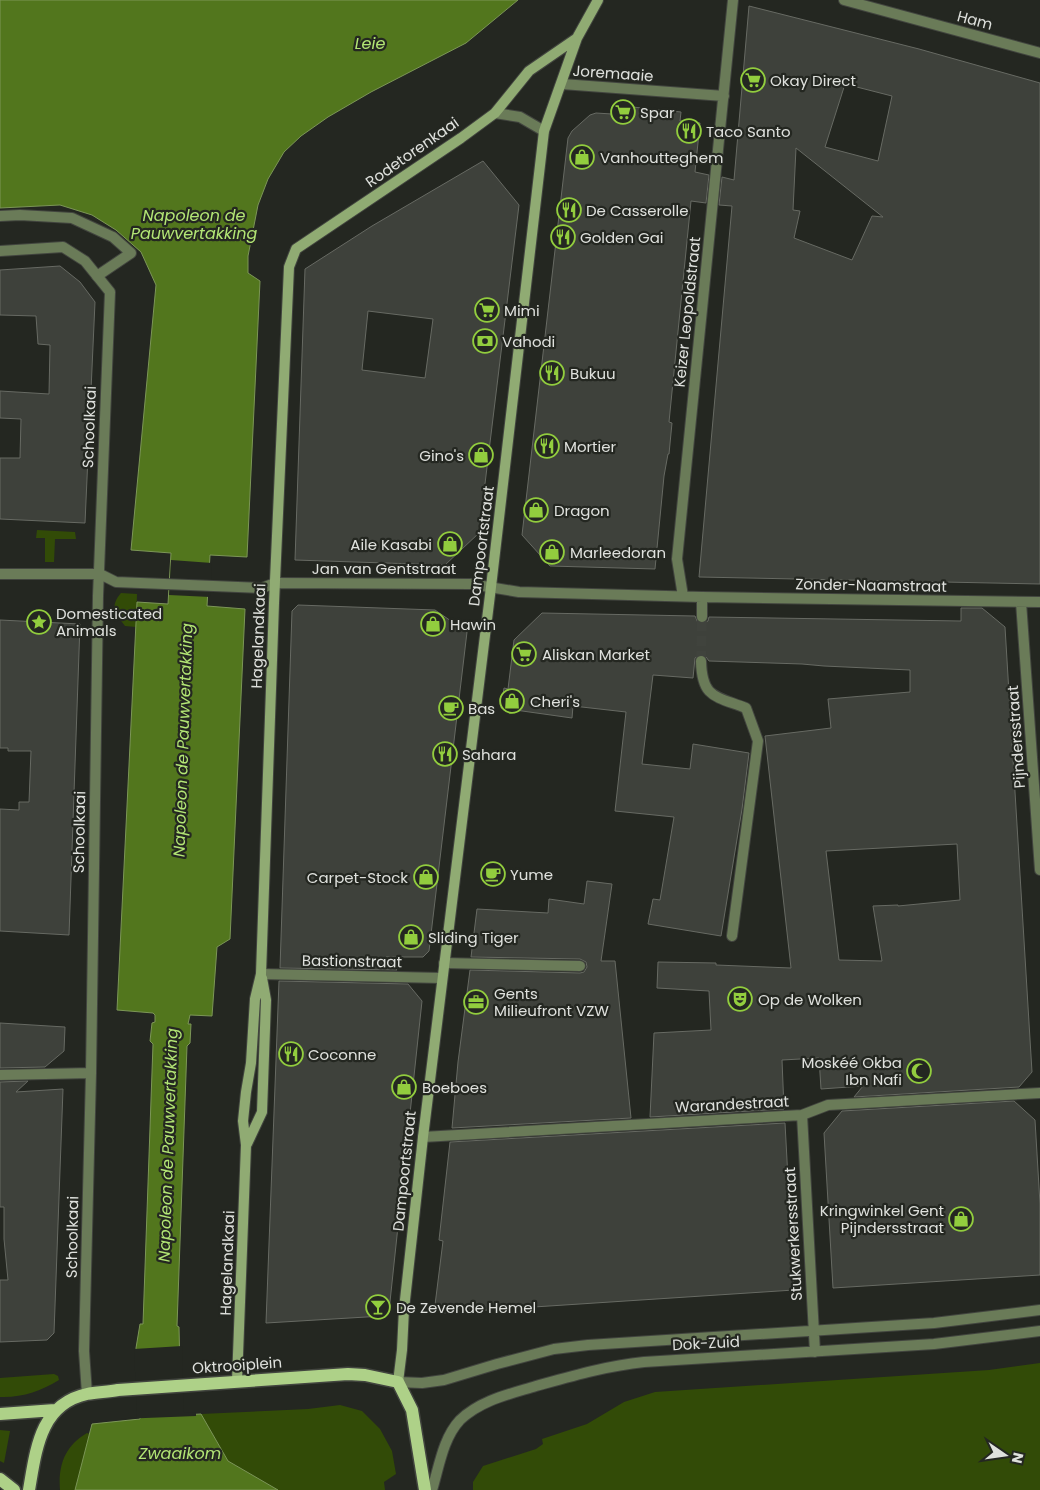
<svg xmlns="http://www.w3.org/2000/svg" width="1040" height="1490" viewBox="0 0 1040 1490" font-family="Poppins,sans-serif">
<style>
.green{fill:#324b07}
.water{fill:#52761d;stroke:#7c9657}
.pier{fill:#242721}
.building{fill:#3e413b;stroke:#676a63;fill-rule:evenodd}
.lines{fill:none;stroke-linecap:round;stroke-linejoin:round}
.street-tunnel{stroke:#40433d;stroke-width:10;stroke-dasharray:10 5;stroke-linecap:butt}
.lane-casing{stroke:#42453f;stroke-width:12}
.street-casing{stroke:#42453f;stroke-width:12}
.secondary-casing{stroke:#42453f;stroke-width:12}
.primary-casing{stroke:#42453f;stroke-width:15}
.lane{stroke:#6a7b58;stroke-width:10}
.street{stroke:#6a7b58;stroke-width:10}
.secondary{stroke:#90ab73;stroke-width:10}
.primary{stroke:#aed188;stroke-width:12}
.labels{text-anchor:middle;dominant-baseline:central;stroke-width:4.5;stroke-linejoin:round;paint-order:stroke}
.street-label{font-size:15px;fill:#dfe1dd;stroke:#242721}
.poi-label{font-size:15px;fill:#dfe1dd;stroke:#242721;text-anchor:start}
.water-label{font-size:16px;font-style:italic;fill:#b3e675;stroke:#242721}
</style>
<rect width="100%" height="100%" fill="#242721"/>
<path class="green" d="M37 530 75 532 76 539H55L54 562H45V538H36Z
M121 593 137 594 136 627 125 626C116 614 109 607 121 593Z
M1040 1363V1490H473V1482L483 1466 536 1449 543 1444 542 1439 587 1424 624 1402 655 1392 989 1370Z
M54 1374 58 1376 59 1380C41 1391 21 1398 0 1397V1378Z
M340 1405 362 1411 380 1429 392 1451 396 1474 384 1482 385 1490H278L228 1461 201 1414 308 1409Z
M0 1430 10 1431 4 1463 0 1461Z
M87 1433 90 1434 75 1490H60C58 1465 65 1446 87 1433Z"/>
<path class="water" d="M0 0H518L466 43 371 92 328 117 301 136 284 152 268 179 258 205 248 256V273L260 281 247 557 210 555 207 606 245 609 230 939 217 947 212 1016 190 1015 188 1024H191L190 1043 187 1046 177 1326 179 1327 181 1415 201 1414 228 1461 278 1490H75L92 1424 140 1419 136 1348 140 1324H143L153 1044 150 1041 152 1023 155 1022V1015L153 1013 117 1010 137 602 168 604 171 553 131 550 156 285 141 252 116 230 92 215 60 205 0 208Z"/>
<path class="pier" d="M171 560 212 563 210 597 169 595Z
M182 1346 184 1413 196 1412V1416L120 1419 137 1417 134 1349Z"/>
<path class="building" d="M749 6 919 49 1040 83V584L699 577 732 206 719 205 722 177 734 180ZM845 84 892 96 878 161 825 147ZM796 148 883 217 872 216 852 260 794 238 800 211 793 210Z
M613 105 681 112 680 121 700 123 695 172 709 175 706 203 691 201 669 422 672 423 669 454H668L664 476 655 569 550 566 522 535 568 138 572 131 590 115 596 113 612 114Z
M483 161 519 205 479 533 445 565 295 560 305 269 372 226ZM368 311 433 319 425 378 362 370Z
M60 266 80 282 95 302 85 523 0 519V458H20L21 419 0 418V391L49 394 50 345 38 344 36 316 0 315V270Z
M298 605 435 610 467 632 429 951 423 957H386L397 970 280 968 292 611Z
M961 608H982L1005 627 1032 1072 1019 1087 854 1097 863 1086 821 1089 819 1058 782 1060 784 1109 650 1117 654 1033 711 1030 709 991 657 988 658 962 716 963V965L791 968 765 736 831 728 828 699 910 692V670L824 666 802 664 709 661 706 657 701 654 695 658 693 678 653 675 642 764 690 769 693 744 749 753 742 809 721 936 648 924 653 899 660 900 674 817 615 811 626 712 573 706 572 718 501 708 504 688 508 689 514 640 542 613 695 616 698 623 702 624 708 621 709 617 961 621ZM957 844 960 900 898 906V905L873 906 882 961 839 960 826 851Z
M0 620 80 624 69 935 0 931V809L19 810V802H29L31 751H8V748H0Z
M587 881 612 884 601 961H615L631 1118 452 1128 458 1062 470 970 580 973 584 972 587 967 586 962 580 959 471 957 477 909 548 913 549 899 584 904Z
M279 981 408 984 422 1001 389 1311 383 1316 266 1323Z
M0 1023 65 1027 64 1051 45 1067 0 1068Z
M28 1081 16 1092 63 1089 54 1333 47 1340 0 1342V1280H8L4 1239V1207H0V1082Z
M1014 1101 1035 1120 1040 1204V1275L833 1288 824 1133 842 1111Z
M785 1123 794 1290 442 1313 435 1305 443 1241 439 1240 450 1142Z"/>
<g class="lines">
<path class="street-tunnel" d="M701 661 702 617"/>
<g class="lane-casing">
<path id="lane" d="M0 216 20 215 72 218 113 237 131 253 97 276"/>
</g>
<g class="street-casing">
<path id="street" d="M844 0 1040 53
M562 84 724 96
M495 113 520 117 544 131
M0 251 63 247 85 261 110 292 98 596 91 1073 84 1351 87 1394
M0 574H100L116 582 262 588 275 583 471 584 519 592 702 597 1040 602
M683 596 677 559 733 0
M1021 602 1040 870
M702 617V597
M701 661C702 698 715 696 746 708L758 741 732 936
M444 963 580 966
M261 974 442 978
M0 1075 91 1073
M802 1115 815 1352
M423 1137 802 1115 828 1105 1040 1093
M398 1382 422 1383 444 1380 497 1364 554 1349 588 1345 934 1323 1040 1310
M432 1490C439 1467 443 1438 460 1420 481 1400 510 1394 536 1386 572 1376 606 1366 644 1362L934 1344 1040 1331"/>
</g>
<g class="secondary-casing">
<path id="secondary" d="M247 1144 262 1112 266 1000 262 978
M237 1381 246 1145 243 1121 246 1092 251 1063 255 999 261 974 274 603 289 267 296 249 461 138 495 113 529 71 577 38
M398 1382 402 1350 404 1309 423 1137 491 587 544 131 577 38 598 0"/>
</g>
<g class="primary-casing">
<path id="primary" d="M0 1414 55 1410
M0 1479 14 1490
M29 1490C36 1450 40 1404 87 1394 97 1392 108 1392 118 1390L348 1374 365 1375 398 1382 412 1410 425 1490"/>
</g>
<use href="#lane" class="lane"/>
<use href="#street" class="street"/>
<use href="#secondary" class="secondary"/>
<use href="#primary" class="primary"/>
</g>
<defs>
<g id="supermarket-ring" transform="scale(1.25)"><circle r="9.5" fill="#242721" stroke="#92cd3e" stroke-width="1.5"/><path d="M-6-5.5h2.5l.6 2H6L4.5 2H-2.5L-4.4-4H-6ZM-1.5 3.2a1.3 1.3 0 1 0 .1 0ZM3 3.2a1.3 1.3 0 1 0 .1 0Z" fill="#92cd3e"/></g>
<g id="restaurant-ring" transform="scale(1.25)"><circle r="9.5" fill="#242721" stroke="#92cd3e" stroke-width="1.5"/><path d="M-5-6h1v4h1v-4h1v4h1v-4h1v5L-1.5 .5V6h-2V.5L-5-1ZM5-6V6H3V1.5H1.5Q1.5-4 5-6Z" fill="#92cd3e"/></g>
<g id="shop-ring" transform="scale(1.25)"><circle r="9.5" fill="#242721" stroke="#92cd3e" stroke-width="1.5"/><path d="M-5-2.5h2.3a2.7 3.5 0 0 1 5.4 0H5L5.5 6h-11ZM-1.5-2.5h3a1.5 2.3 0 0 0-3 0Z" fill="#92cd3e"/></g>
<g id="bank-ring" transform="scale(1.25)"><circle r="9.5" fill="#242721" stroke="#92cd3e" stroke-width="1.5"/><path d="M-6-4H6V4H-6ZM0-2.3a2.3 2.3 0 1 0 0 4.6a2.3 2.3 0 1 0 0-4.6Z" fill="#92cd3e"/></g>
<g id="sight-ring" transform="scale(1.25)"><circle r="9.5" fill="#242721" stroke="#92cd3e" stroke-width="1.5"/><path d="M0-6L1.8-2.2L6-1.7L2.9 1.2L3.7 5.4L0 3.3L-3.7 5.4L-2.9 1.2L-6-1.7L-1.8-2.2Z" fill="#92cd3e"/></g>
<g id="cafe-ring" transform="scale(1.25)"><circle r="9.5" fill="#242721" stroke="#92cd3e" stroke-width="1.5"/><path d="M-5.5-4.5H6V0H3Q3 3.5 0 3.5H-2.5Q-5.5 3.5-5.5 0ZM3-3.2v2h1.7v-2ZM-6 4.5H4V6H-6Z" fill="#92cd3e"/></g>
<g id="theatre-ring" transform="scale(1.25)"><circle r="9.5" fill="#242721" stroke="#92cd3e" stroke-width="1.5"/><path d="M-5-5.5Q0-4 5-5.5V0Q5 5 0 6Q-5 5-5 0ZM-3.3-2.5H-1v1.5H-3.3ZM1-2.5H3.3v1.5H1ZM-2.8 1Q0 5.5 2.8 1Z" fill="#92cd3e"/></g>
<g id="office-ring" transform="scale(1.25)"><circle r="9.5" fill="#242721" stroke="#92cd3e" stroke-width="1.5"/><path d="M-6-3h4V-5.5h4V-3h4V5H-6ZM-1-4.5V-3h2v-1.5ZM-6 0V1H6V0Z" fill="#92cd3e"/></g>
<g id="mosque-ring" transform="scale(1.25)"><circle r="9.5" fill="#242721" stroke="#92cd3e" stroke-width="1.5"/><path d="M3.5-4.9A6 6 0 1 0 3.5 4.9A5 5 0 1 1 3.5-4.9Z" fill="#92cd3e"/></g>
<g id="bar-ring" transform="scale(1.25)"><circle r="9.5" fill="#242721" stroke="#92cd3e" stroke-width="1.5"/><path d="M-6-5H6L.8 .8V4.5H3.5V6h-7V4.5H-.8V.8Z" fill="#92cd3e"/></g>
</defs>
<g fill-rule="evenodd">
<use href="#supermarket-ring" x="753" y="80"/>
<use href="#supermarket-ring" x="623" y="112"/>
<use href="#restaurant-ring" x="689" y="131"/>
<use href="#shop-ring" x="582" y="157"/>
<use href="#restaurant-ring" x="569" y="210"/>
<use href="#restaurant-ring" x="563" y="237"/>
<use href="#supermarket-ring" x="487" y="310"/>
<use href="#bank-ring" x="485" y="341"/>
<use href="#restaurant-ring" x="552" y="373"/>
<use href="#restaurant-ring" x="547" y="446"/>
<use href="#shop-ring" x="481" y="455"/>
<use href="#shop-ring" x="536" y="510"/>
<use href="#shop-ring" x="450" y="544"/>
<use href="#shop-ring" x="552" y="552"/>
<use href="#sight-ring" x="39" y="622"/>
<use href="#shop-ring" x="433" y="624"/>
<use href="#supermarket-ring" x="524" y="654"/>
<use href="#shop-ring" x="512" y="701"/>
<use href="#cafe-ring" x="451" y="708"/>
<use href="#restaurant-ring" x="445" y="754"/>
<use href="#cafe-ring" x="493" y="874"/>
<use href="#shop-ring" x="426" y="877"/>
<use href="#shop-ring" x="411" y="937"/>
<use href="#theatre-ring" x="740" y="999"/>
<use href="#office-ring" x="476" y="1002"/>
<use href="#restaurant-ring" x="291" y="1054"/>
<use href="#mosque-ring" x="919" y="1071"/>
<use href="#shop-ring" x="404" y="1087"/>
<use href="#shop-ring" x="961" y="1219"/>
<use href="#bar-ring" x="378" y="1307"/>
</g>
<g class="labels">
<g class="street-label">
<text transform="translate(975 20) rotate(15)">Ham</text>
<text transform="translate(613 73) rotate(4)">Joremaaie</text>
<text transform="translate(412 152) rotate(-35)">Rodetorenkaai</text>
<text transform="translate(687 312) rotate(-84)">Keizer Leopoldstraat</text>
<text transform="translate(89 427) rotate(-88)">Schoolkaai</text>
<text transform="translate(481 546) rotate(-83)">Dampoortstraat</text>
<text x="384" y="568">Jan van Gentstraat</text>
<text transform="translate(871 585) rotate(1)">Zonder-Naamstraat</text>
<text transform="translate(258 636) rotate(-88)">Hagelandkaai</text>
<text transform="translate(1016 737) rotate(-94)">Pijndersstraat</text>
<text transform="translate(79 832) rotate(-89)">Schoolkaai</text>
<text transform="translate(352 961) rotate(1)">Bastionstraat</text>
<text transform="translate(732 1104) rotate(-3)">Warandestraat</text>
<text transform="translate(404 1171) rotate(-84)">Dampoortstraat</text>
<text transform="translate(793 1234) rotate(-93)">Stukwerkersstraat</text>
<text transform="translate(72 1237) rotate(-89)">Schoolkaai</text>
<text transform="translate(227 1263) rotate(-88)">Hagelandkaai</text>
<text transform="translate(706 1343) rotate(-3)">Dok-Zuid</text>
<text transform="translate(237 1365) rotate(-4)">Oktrooiplein</text>
</g>
<g class="poi-label">
<text x="770" y="80">Okay Direct</text>
<text x="640" y="112">Spar</text>
<text x="706" y="131">Taco Santo</text>
<text x="600" y="157">Vanhoutteghem</text>
<text x="586" y="210">De Casserolle</text>
<text x="580" y="237">Golden Gai</text>
<text x="504" y="310">Mimi</text>
<text x="502" y="341">Vahodi</text>
<text x="570" y="373">Bukuu</text>
<text x="564" y="446">Mortier</text>
<text x="464" y="455" text-anchor="end">Gino's</text>
<text x="554" y="510">Dragon</text>
<text x="432" y="544" text-anchor="end">Aile Kasabi</text>
<text x="570" y="552">Marleedoran</text>
<text x="56" y="613">Domesticated<tspan x="56" dy="17">Animals</tspan></text>
<text x="450" y="624">Hawin</text>
<text x="542" y="654">Aliskan Market</text>
<text x="530" y="701">Cheri's</text>
<text x="468" y="708">Bas</text>
<text x="462" y="754">Sahara</text>
<text x="510" y="874">Yume</text>
<text x="408" y="877" text-anchor="end">Carpet-Stock</text>
<text x="428" y="937">Sliding Tiger</text>
<text x="494" y="993">Gents<tspan x="494" dy="17">Milieufront VZW</tspan></text>
<text x="758" y="999">Op de Wolken</text>
<text x="308" y="1054">Coconne</text>
<text x="902" y="1062" text-anchor="end">Moskéé Okba<tspan x="902" dy="17">Ibn Nafi</tspan></text>
<text x="422" y="1087">Boeboes</text>
<text x="944" y="1210" text-anchor="end">Kringwinkel Gent<tspan x="944" dy="17">Pijndersstraat</tspan></text>
<text x="396" y="1307">De Zevende Hemel</text>
</g>
<g class="water-label">
<text x="370" y="43">Leie</text>
<text x="194" y="215">Napoleon de<tspan x="194" dy="18">Pauwvertakking</tspan></text>
<text transform="translate(183 740) rotate(-88)">Napoleon de Pauwvertakking</text>
<text transform="translate(168 1145) rotate(-88)">Napoleon de Pauwvertakking</text>
<text x="180" y="1453">Zwaaikom</text>
</g>
</g>
<g transform="translate(1005 1455) rotate(103)" stroke="#242721" stroke-width="4" paint-order="stroke">
<path d="M0-4L9 19L0 12L-9 19Z" fill="#dfe1dd"/>
<text y="-8" font-size="14" font-weight="bold" text-anchor="middle" fill="#dfe1dd">N</text>
</g>
</svg>
